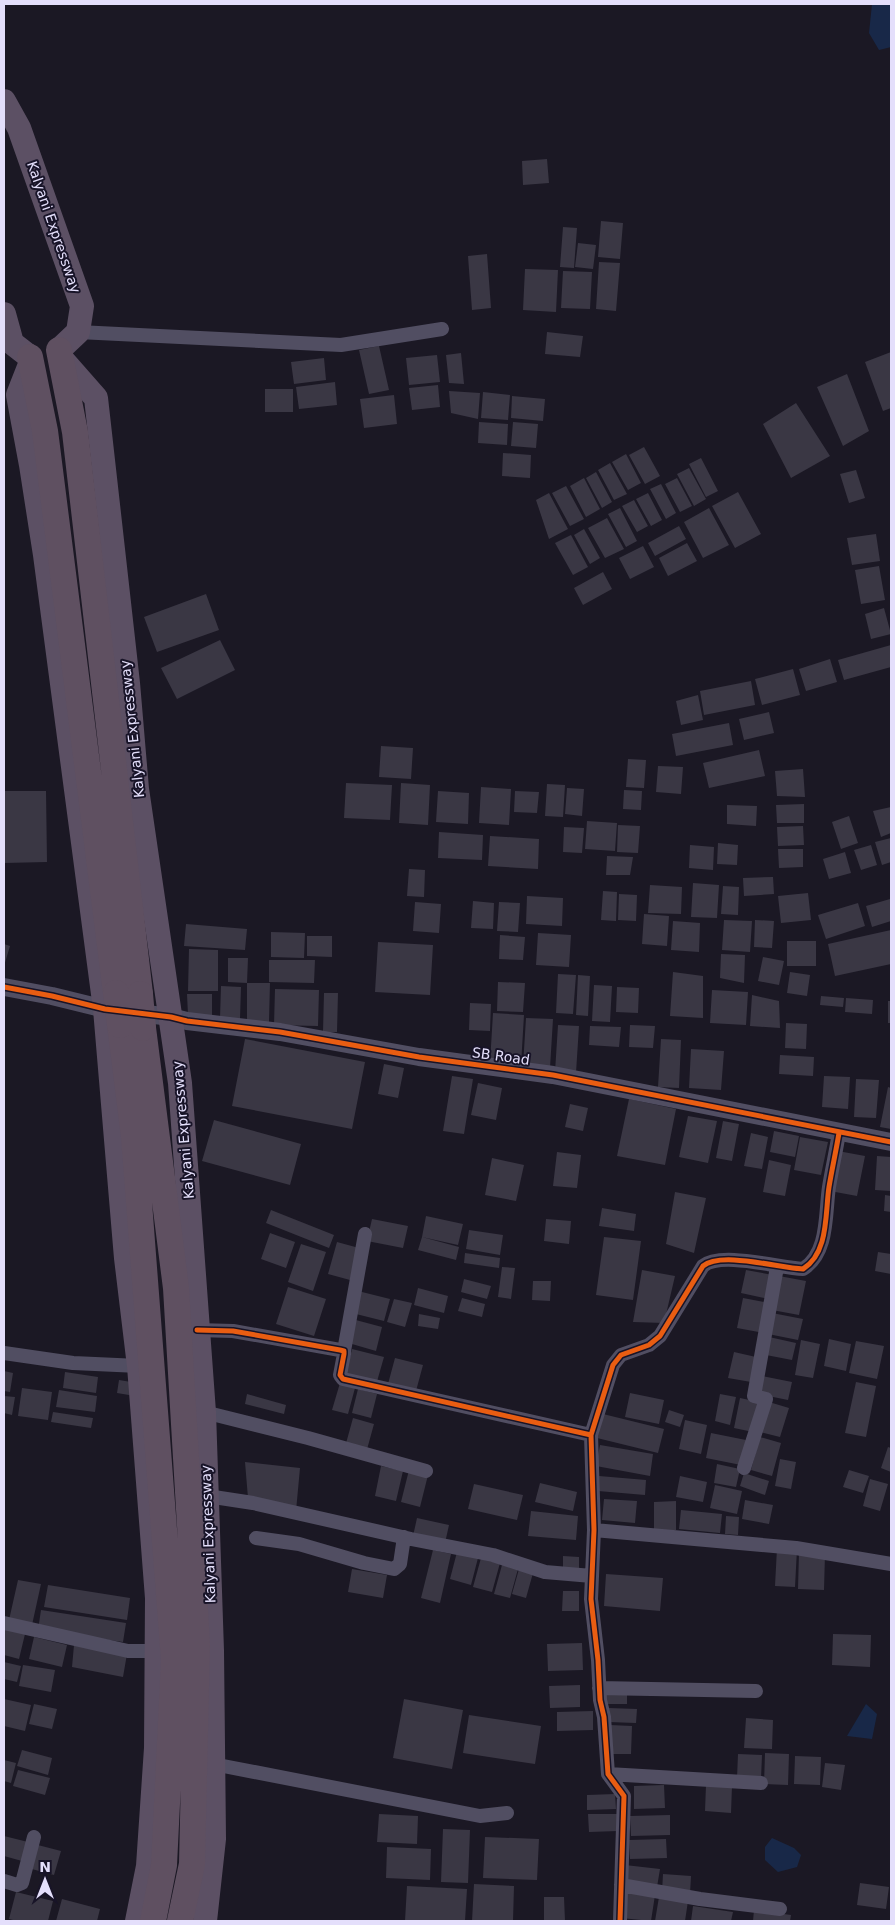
<svg xmlns="http://www.w3.org/2000/svg" width="895" height="1925" viewBox="0 0 895 1925" font-family="'DejaVu Sans',sans-serif">
<style>
.water{fill:#182848}
.building{fill:#3a3744}
.lines{fill:none;stroke-linecap:round;stroke-linejoin:round}
.minor{stroke:#514e62;stroke-width:14}
.tertiary{stroke:#514e62;stroke-width:18}
.trunk{stroke:#5c5064;stroke-width:24}
.motorway{stroke:#5f5061;stroke-width:26}
.motorway-bridge{stroke:#5f5061;stroke-width:26}
.cycleway-casing{stroke:#181428;stroke-width:8}
.cycleway{stroke:#e95d12;stroke-width:5}
.labels{text-anchor:middle;dominant-baseline:central;stroke-width:4;stroke-linejoin:round;paint-order:stroke}
.street-label{font-size:14px;fill:#e4dffb;stroke:#181428}
</style>
<rect width="100%" height="100%" fill="#1b1824"/>
<path class="water" d="M872 4H891V47L879 50 869 33Z
M866 1704 877 1714 872 1739 847 1736Z
M772 1838 794 1848 801 1855 797 1867 778 1872 765 1860V1847Z"/>
<path class="building" d="M547 159 549 183 523 185 522 161Z
M601 221 623 223 620 259 598 257Z
M563 227 577 228 574 268 560 267Z
M578 243 596 245 593 269 575 267Z
M487 254 491 308 472 310 468 256Z
M599 262 620 263 616 311 596 309Z
M525 269 558 270 556 312 523 310Z
M563 271 592 272 590 309 561 308Z
M547 332 583 336 580 357 545 354Z
M379 346 389 390 369 394 359 350Z
M891 352V408L883 411 865 362Z
M461 353 464 384 449 383 446 355Z
M437 355 440 382 409 385 406 358Z
M324 358 326 380 294 384 291 362Z
M847 374 869 431 843 446 817 387Z
M335 382 337 405 299 409 296 387Z
M438 385 440 407 412 410 409 388Z
M265 389H293V412H265Z
M449 391 480 393 478 419 451 413Z
M483 392 510 395 508 420 481 418Z
M394 395 397 424 364 428 360 399Z
M512 396 545 399 543 421 511 418Z
M796 403 830 456 791 478 763 424Z
M479 422 508 424 507 445 478 443Z
M513 422 538 424 536 448 511 446Z
M644 447 660 476 645 484 629 455Z
M503 453 531 455 530 478 502 476Z
M626 454 641 483 628 490 612 462Z
M701 458 718 491 706 497 689 464Z
M610 463 627 494 614 500 598 470Z
M689 468 706 499 694 506 677 474Z
M856 470 865 498 849 503 840 474Z
M596 472 612 502 602 508 586 478Z
M584 478 600 509 586 517 570 486Z
M677 478 692 506 680 512 665 484Z
M661 484 676 513 666 519 650 489Z
M566 486 584 519 570 526 552 493Z
M738 492 761 534 735 548 712 506Z
M549 493 568 529 549 539 536 500Z
M648 493 662 520 651 526 636 499Z
M634 500 648 526 637 532 622 506Z
M620 508 637 541 626 547 608 514Z
M709 508 729 545 703 558 684 522Z
M607 518 624 549 605 558 588 528Z
M679 526 686 539 655 556 648 543Z
M584 529 600 558 590 564 574 535Z
M876 534 880 561 852 565 847 538Z
M571 535 588 567 573 575 555 543Z
M687 543 697 561 668 576 659 558Z
M643 546 654 567 630 579 619 558Z
M879 566 885 600 861 604 855 570Z
M603 572 612 589 583 605 574 588Z
M206 594 219 630 157 652 144 617Z
M884 608 891 634 871 639 865 614Z
M220 640 235 670 177 699 161 668Z
M891 645V667L844 680 838 660Z
M830 659 837 682 806 691 799 669Z
M793 669 800 695 762 705 755 679Z
M751 681 755 705 704 715 700 691Z
M698 695 703 720 681 725 676 701Z
M769 712 774 733 744 740 739 719Z
M729 723 733 745 676 756 672 734Z
M381 746 413 748 411 779 379 777Z
M759 750 765 776 709 788 703 763Z
M628 759 646 760 644 788 626 787Z
M658 766 683 767 681 794 656 792Z
M803 769 805 797 777 796 775 771Z
M346 783 392 785 390 820 344 818Z
M401 783 430 785 428 825 399 823Z
M547 784 565 785 563 817 545 816Z
M481 787 511 789 509 825 479 823Z
M567 788 584 789 582 816 565 814Z
M624 790 642 791 641 810 623 809Z
M4 791H46L47 862 4 863Z
M438 791 469 793 468 824 436 822Z
M515 791 539 792 537 813 514 812Z
M804 804V823H777L776 805Z
M727 805 757 806 756 826 727 824Z
M891 807V833L881 837 873 811Z
M849 816 858 843 841 849 832 822Z
M587 821 617 823 615 851 585 849Z
M618 825 640 826 638 853 617 852Z
M803 826 804 845 778 846 777 827Z
M564 827 584 828 582 853 563 852Z
M439 832 483 835 482 860 438 858Z
M490 836 539 839 538 869 488 866Z
M891 838V862L882 865 875 842Z
M718 843 738 845 737 865 717 864Z
M690 845 714 847 713 870 689 868Z
M871 845 877 865 861 870 854 850Z
M778 849H803V867L779 868Z
M845 852 851 873 829 879 823 859Z
M607 856 633 857 630 875H606Z
M409 869 425 870 424 897 407 896Z
M773 877 774 894 744 896 743 878Z
M693 883 719 885 717 918 691 917Z
M650 885 682 887 681 914 648 913Z
M723 886 739 887 738 915 721 914Z
M603 891 617 892 616 921 601 920Z
M808 893 811 920 781 923 778 896Z
M619 894 637 895 636 921 618 920Z
M527 896 563 898 562 926 526 924Z
M890 899 891 921 872 927 866 906Z
M473 901 494 903 493 929 471 928Z
M415 902 441 904 439 933 413 931Z
M499 902 520 903 518 932 497 931Z
M858 903 865 926 826 939 818 915Z
M644 914 669 916 667 946 642 944Z
M724 920 752 921 750 952 722 950Z
M755 920 774 921 772 948 754 947Z
M673 921 700 923 699 952 671 950Z
M186 924 247 929 245 950 184 946Z
M891 930V964L835 976 828 944Z
M271 932 305 933 304 958 271 957Z
M538 933 571 935 569 967 536 965Z
M500 935 525 937 523 960 499 959Z
M307 936H332V957L307 956Z
M787 941H816V966H787Z
M378 942 433 945 430 995 375 992Z
M4 944 10 946 4 966Z
M189 949 218 950V991H188Z
M721 954 745 955 744 983 720 978Z
M763 957 784 961 779 985 758 981Z
M228 958H248L247 983 228 982Z
M269 960H315L314 983 269 982Z
M673 972 703 976V1018L670 1016Z
M790 972 810 975 807 996 787 993Z
M558 974 576 975 573 1014 556 1013Z
M578 975 590 976 588 1016 576 1015Z
M498 982 525 983 523 1012 497 1011Z
M247 983H270L269 1022H247Z
M594 985 612 986 610 1022 592 1021Z
M221 986 241 987 240 1019H220Z
M617 987 639 988 638 1013 616 1012Z
M275 989 319 990 318 1026 274 1025Z
M712 990 748 992 746 1025 710 1023Z
M324 993H338L337 1032H323Z
M187 994H212V1017L188 1015Z
M752 995 779 1001 780 1028 750 1026Z
M821 996 844 998 843 1007 820 1005Z
M846 998 873 1000 872 1014 845 1012Z
M888 1001H891V1023H888Z
M470 1003 491 1004 490 1031 469 1030Z
M493 1013 524 1015 521 1065 490 1063Z
M526 1018 553 1019 550 1068 523 1066Z
M786 1023 807 1024 806 1049 785 1048Z
M558 1025 579 1026 576 1073 555 1072Z
M630 1025 655 1026 653 1048 629 1047Z
M590 1026 621 1027 619 1047 589 1045Z
M245 1039 365 1062 352 1129 232 1106Z
M661 1039 681 1040 679 1088 658 1087Z
M691 1049 724 1051 721 1090 689 1088Z
M780 1055 814 1057 813 1076 779 1074Z
M384 1064 404 1068 398 1098 378 1094Z
M452 1076 473 1079 464 1134 443 1131Z
M824 1076 850 1077 848 1109 822 1107Z
M856 1079 879 1080 876 1118 854 1117Z
M478 1083 502 1088 496 1120 471 1115Z
M888 1087 891 1088V1129L880 1127Z
M629 1099 676 1109 665 1165 617 1156Z
M570 1104 588 1108 583 1131 565 1127Z
M688 1116 717 1121 708 1163 679 1157Z
M214 1120 301 1144 290 1185 202 1161Z
M723 1121 739 1124 732 1161 716 1158Z
M774 1131 799 1136 795 1157 770 1152Z
M751 1133 768 1137 762 1169 744 1166Z
M800 1137 828 1142 821 1175 794 1170Z
M838 1151 865 1156 857 1196 830 1191Z
M557 1152 581 1155 577 1188 553 1186Z
M877 1156 891 1157V1191L875 1190Z
M492 1158 524 1165 516 1201 485 1195Z
M769 1160 791 1165 785 1196 763 1192Z
M675 1192 706 1198 694 1253 666 1244Z
M885 1195 891 1196V1212L884 1211Z
M602 1208 636 1214 634 1231 599 1226Z
M271 1210 334 1235 329 1248 266 1223Z
M426 1216 463 1224 458 1245 422 1237Z
M372 1219 408 1226 403 1248 367 1241Z
M546 1219 571 1221 569 1244 544 1241Z
M469 1230 503 1235 500 1255 466 1249Z
M270 1233 295 1242 286 1268 261 1259Z
M422 1237 459 1247 456 1260 418 1250Z
M604 1237 641 1241 633 1300 596 1295Z
M337 1242 359 1248 350 1280 328 1274Z
M301 1244 326 1252 313 1291 288 1282Z
M878 1252 891 1254V1274L875 1271Z
M465 1253 500 1258 499 1268 464 1263Z
M502 1267 515 1268 511 1299 498 1297Z
M642 1270 675 1276 664 1323 633 1322Z
M746 1270 773 1275 769 1299 741 1293Z
M779 1276 806 1281 799 1315 772 1310Z
M464 1279 491 1286 487 1299 461 1292Z
M533 1281H551L550 1301 532 1300Z
M288 1287 326 1299 314 1336 276 1324Z
M418 1288 448 1296 444 1313 414 1305Z
M358 1291 390 1299 384 1321 352 1313Z
M462 1298 485 1304 482 1317 458 1311Z
M743 1298 770 1303 764 1333 737 1328Z
M394 1299 412 1303 405 1327 387 1322Z
M772 1313 803 1319 798 1340 768 1334Z
M419 1314 440 1318 438 1329 418 1326Z
M352 1319 382 1327 376 1351 345 1342Z
M769 1337 796 1343 792 1360 766 1355Z
M829 1339 851 1344 846 1371 824 1366Z
M801 1340 820 1344 813 1378 795 1375Z
M856 1341 884 1346 877 1379 849 1373Z
M352 1349 384 1357 376 1385 345 1377Z
M734 1352 756 1357 751 1382 728 1378Z
M395 1358 423 1365 416 1391 388 1384Z
M4 1371 13 1373 10 1392 4 1391Z
M65 1372 98 1377 96 1393 63 1388Z
M762 1376 792 1382 788 1400 758 1394Z
M119 1380 137 1383 135 1396 117 1393Z
M856 1382 876 1386 866 1437 845 1433Z
M340 1383 355 1388 348 1414 332 1410Z
M22 1388 52 1392 48 1420 18 1416Z
M358 1389 377 1394 371 1418 352 1413Z
M59 1390 97 1396 95 1412 56 1407Z
M630 1393 664 1400 659 1424 625 1417Z
M247 1394 286 1405 284 1414 245 1404Z
M720 1394 736 1397 730 1425 715 1421Z
M4 1396 15 1397 12 1415 4 1413Z
M740 1398 759 1402 753 1432 734 1428Z
M769 1402 789 1408 780 1437 760 1432Z
M669 1410 684 1415 680 1427 665 1422Z
M53 1412 93 1418 91 1428 51 1422Z
M603 1414 664 1429 658 1453 597 1438Z
M353 1418 374 1424 366 1453 345 1447Z
M685 1420 707 1425 701 1454 679 1449Z
M711 1433 746 1440 741 1465 706 1458Z
M760 1437 781 1443 772 1476 751 1470Z
M600 1445 653 1454 650 1476 596 1466Z
M888 1447 891 1448V1472L881 1468Z
M780 1459 796 1462 791 1489 775 1486Z
M245 1462 300 1468 296 1511 248 1498Z
M717 1464 740 1469 736 1487 714 1483Z
M381 1466 403 1471 396 1501 375 1496Z
M409 1470 428 1475 420 1507 401 1502Z
M849 1470 869 1476 863 1493 843 1487Z
M744 1473 769 1481 765 1495 740 1486Z
M599 1476 646 1480 645 1495 598 1491Z
M680 1476 707 1482 703 1502 676 1497Z
M870 1479 888 1484 880 1511 863 1506Z
M540 1483 577 1492 573 1511 535 1502Z
M474 1484 523 1495 517 1520 468 1509Z
M715 1485 742 1491 737 1514 710 1508Z
M604 1499 637 1501 635 1523 602 1520Z
M745 1500 773 1505 769 1524 742 1519Z
M676 1501V1530H654V1502Z
M681 1510 722 1514 720 1533 679 1529Z
M531 1511 578 1516 576 1540 528 1536Z
M726 1516 739 1517 738 1535 725 1534Z
M417 1518 449 1525 445 1543 413 1536Z
M777 1548 797 1549 795 1587 775 1586Z
M433 1550 451 1554 440 1603 421 1598Z
M457 1552 478 1558 471 1585 450 1579Z
M799 1552 825 1554 824 1590 798 1589Z
M563 1556 579 1557V1573L563 1572Z
M481 1558 500 1563 492 1592 473 1587Z
M502 1565 518 1569 510 1598 494 1594Z
M352 1569 387 1575 383 1598 348 1592Z
M519 1569 533 1573 526 1598 512 1594Z
M606 1574 663 1578 660 1611 604 1606Z
M18 1580 41 1584 32 1625 9 1620Z
M48 1585 130 1598 127 1620 44 1607Z
M563 1591H579V1611H562Z
M41 1610 126 1623 123 1642 38 1630Z
M4 1628 25 1634 19 1659 4 1655Z
M833 1634 871 1635 870 1667 832 1665Z
M34 1637 67 1645 62 1667 29 1659Z
M582 1643 583 1670 548 1671 547 1644Z
M74 1645 127 1654 123 1677 72 1667Z
M4 1662 21 1666 17 1682 4 1679Z
M23 1665 55 1670 51 1692 19 1686Z
M580 1685V1707L550 1708 549 1686Z
M603 1691H627V1704H603Z
M4 1699 31 1705 25 1731 4 1726Z
M404 1699 463 1710 452 1769 393 1758Z
M34 1704 57 1709 52 1729 29 1724Z
M608 1708 637 1709 636 1723 608 1722Z
M593 1711V1730L557 1731V1712Z
M469 1715 541 1726 535 1764 463 1753Z
M746 1718 773 1720 772 1749 744 1748Z
M610 1725 632 1726 631 1754H609Z
M22 1750 52 1758 48 1775 17 1766Z
M765 1753 789 1754 788 1785 764 1784Z
M738 1754 762 1755 761 1779 737 1778Z
M795 1756 821 1757 820 1785 794 1784Z
M4 1760 16 1763 11 1783 4 1781Z
M825 1763 845 1765 841 1790 822 1787Z
M18 1770 50 1778 45 1795 13 1786Z
M664 1785 665 1808 634 1809V1786Z
M706 1785 732 1786 731 1813 705 1811Z
M615 1794 616 1809 587 1810V1795Z
M379 1814 418 1816 417 1844 377 1842Z
M588 1814H617L618 1831 589 1832Z
M670 1815V1835L631 1836 630 1816Z
M443 1829 470 1830 468 1883 441 1882Z
M4 1836 28 1842 22 1861 4 1856Z
M485 1837 539 1839 537 1880 483 1878Z
M666 1839 667 1858 630 1859 629 1840Z
M34 1844 61 1851 54 1875 28 1868Z
M387 1847 431 1849 430 1880 386 1878Z
M625 1865 660 1869 657 1887 623 1883Z
M663 1874 691 1876 690 1894 662 1892Z
M860 1883 889 1887 886 1909 857 1905Z
M474 1884 514 1886 513 1921H472Z
M407 1886 467 1889 465 1921H405Z
M625 1891 655 1895 651 1921 621 1918Z
M16 1892 53 1901 48 1921H17L9 1919Z
M544 1897H564L565 1921H544Z
M659 1897 688 1901 685 1921H655Z
M62 1899 100 1909 97 1921H56Z
M693 1906 733 1912 731 1921H691Z
M754 1910 791 1915 790 1921H753Z"/>
<g class="lines">
<path class="minor" d="M78 332 341 345 442 329
M197 1330 233 1331 340 1350 344 1351V1354L340 1375 343 1379 591 1435
M344 1351 365 1234
M4 1353 73 1363 139 1366
M204 1412 308 1438 426 1471
M744 1468 766 1399 754 1396 777 1267
M207 1496 253 1503 411 1539 493 1555 545 1572 592 1576
M594 1530 796 1548 891 1564
M256 1538 299 1544 364 1563 394 1569 400 1564 404 1537
M4 1623 128 1651H157
M599 1688 756 1691
M213 1764 480 1816 507 1813
M608 1774 761 1783
M4 1881 17 1885 22 1883 34 1837
M621 1885 700 1899 780 1909
M620 1921 624 1796 608 1774 604 1717 600 1700 598 1660 591 1599 594 1530 591 1435 613 1365 621 1355 649 1345 660 1336 703 1266C721 1251 779 1268 803 1269 829 1253 825 1213 829 1187 832 1169 836 1151 839 1133"/>
<path class="tertiary" d="M4 987 52 996 105 1009 171 1017 187 1021 280 1032 419 1057 553 1075 891 1142"/>
<path class="trunk" d="M4 101 19 128 82 306 78 332 59 350
M4 314 12 343 30 357
M60 357 96 398 128 683 137 789 180 1083 204 1412 212 1651 214 1839 205 1921
M31 362 18 395 31 465 45 555 105 1009 126 1258 139 1366 157 1598 156 1748 148 1866 137 1921"/>
<path class="motorway" d="M59 350 75 432 140 994
M30 357 45 431 116 993
M120 1025 134 1137 174 1660 164 1865 153 1921
M143 1028 176 1288 197 1644 192 1864 180 1921"/>
<path class="motorway-bridge" d="M116 993 120 1025
M140 994 143 1028"/>
<g class="cycleway-casing">
<path id="cycleway" d="M4 987 52 996 105 1009 171 1017 187 1021 280 1032 419 1057 553 1075 891 1142
M197 1330 233 1331 340 1350 344 1351V1354L340 1375 343 1379 591 1435
M620 1921 624 1796 608 1774 604 1717 600 1700 598 1660 591 1599 594 1530 591 1435 613 1365 621 1355 649 1345 660 1336 703 1266C721 1251 779 1268 803 1269 829 1253 825 1213 829 1187 832 1169 836 1151 839 1133"/>
</g>
<use href="#cycleway" class="cycleway"/>
</g>
<g class="labels">
<g class="street-label">
<text transform="translate(54 227) rotate(71)">Kalyani Expressway</text>
<text transform="translate(132 729) rotate(-96)">Kalyani Expressway</text>
<text transform="translate(501 1056) rotate(8)">SB Road</text>
<text transform="translate(183 1130) rotate(-95)">Kalyani Expressway</text>
<text transform="translate(208 1534) rotate(-92)">Kalyani Expressway</text>
</g>
</g>
<rect width="895" height="1925" fill="none" stroke="#e4dffb" stroke-width="10"/>
<g transform="translate(45 1880)" stroke="#181428" stroke-width="4" paint-order="stroke">
<path d="M0-4L9 19L0 12L-9 19Z" fill="#e4dffb"/>
<text y="-8" font-size="14" font-weight="bold" text-anchor="middle" fill="#e4dffb">N</text>
</g>
</svg>
